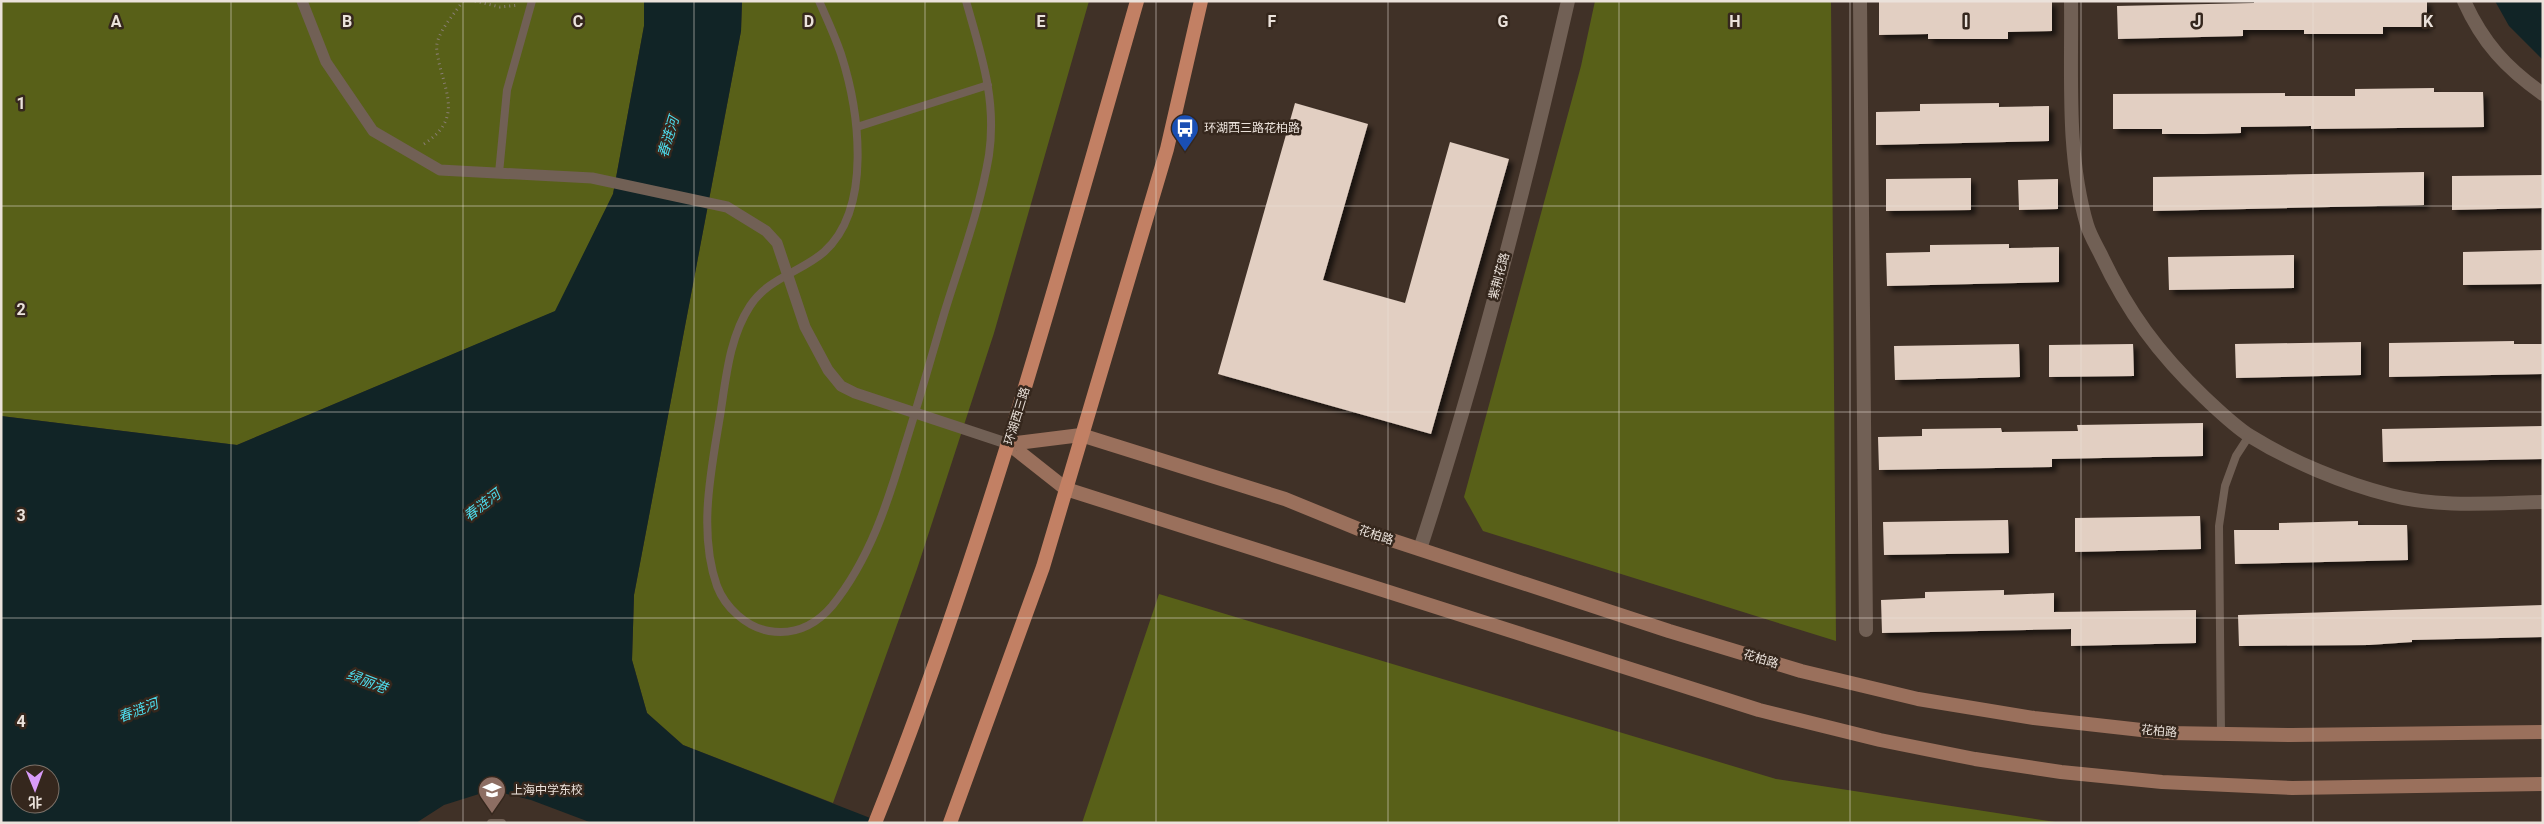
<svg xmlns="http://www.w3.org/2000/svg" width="2544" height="824" viewBox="0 0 2544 824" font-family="Roboto,'Noto Sans SC',sans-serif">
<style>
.green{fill:#586018}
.water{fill:#112426;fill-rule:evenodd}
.building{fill:#e2cfc2;filter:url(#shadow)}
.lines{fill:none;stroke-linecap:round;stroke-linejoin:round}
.path{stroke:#8a7e75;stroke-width:3;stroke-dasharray:1 4;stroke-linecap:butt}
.service{stroke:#716055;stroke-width:8}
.pedestrian{stroke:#716055;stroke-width:11}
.minor{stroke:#716055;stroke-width:14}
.secondary{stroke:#9a705c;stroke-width:14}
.primary{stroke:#c28064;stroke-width:14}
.grid{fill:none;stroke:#ebe2db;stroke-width:1;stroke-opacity:0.55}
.labels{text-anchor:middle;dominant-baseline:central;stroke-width:5;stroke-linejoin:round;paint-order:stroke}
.poi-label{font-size:12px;fill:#ebe2db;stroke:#35271d;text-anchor:start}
.street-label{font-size:12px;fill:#ebe2db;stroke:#35271d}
.water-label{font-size:14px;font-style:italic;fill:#4dddee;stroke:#35271d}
.grid-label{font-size:16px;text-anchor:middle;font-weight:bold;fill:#ebe2db;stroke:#35271d;stroke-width:5;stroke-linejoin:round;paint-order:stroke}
</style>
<defs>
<filter id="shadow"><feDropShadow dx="4.5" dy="4.5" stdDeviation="2.5" flood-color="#0009"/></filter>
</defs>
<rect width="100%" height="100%" fill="#403127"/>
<path class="green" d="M1 1H644V26L613 194 556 311 237 445 1 416Z
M742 1H1089L994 333 917 569 833 803 683 745 647 713 632 660 634 595 741 31Z
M1595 1H1831L1836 641 1483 531 1464 497 1581 66Z
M1159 594 1776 779 2062 823H1082Z"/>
<path class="water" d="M644 1H742L741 31 634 595 632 660 647 713 683 745 883 823H592L531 800 499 792 479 794 444 805 416 823H1V416L237 445 555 311 613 194 644 26ZM20 774H50V804H20Z
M2495 1H2543V60L2509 26Z"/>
<path class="building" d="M1879 1H2052V31L2008 32V39H1928V34L1879 35Z
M2254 1H2427V27H2383V34H2304V30H2243V36L2118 39 2117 6 2254 3Z
M2434 88V92H2483L2484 127 2311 129V126L2241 127V133L2204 134H2162V129H2113V94L2285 93V96H2355V89Z
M1295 103 1368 124 1323 280 1405 303 1450 142 1509 159 1431 434 1218 374Z
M1999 103V107L2049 106V141L1876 145V112L1920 111V104Z
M2424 172V205L2153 211V177Z
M2543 175V208L2452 210V176Z
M1971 178V210L1886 211V179Z
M2058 179V209L2019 210 2018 180Z
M2009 244V248L2059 247V282L1887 286 1886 253 1930 252V245Z
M2543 250V284L2463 285V252Z
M2294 255V288L2169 290 2168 257Z
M2514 341V344H2543V374L2389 377V343Z
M2361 342V375L2236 378 2235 344Z
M2019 344 2020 377 1895 380 1894 346Z
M2133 344 2134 376 2049 377V345Z
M2203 423V456L2052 459V467L1879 470 1878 437 1922 436V429L2001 428 2002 432 2078 431 2077 425Z
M2543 426V459L2383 462 2382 429Z
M2200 516 2201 549 2075 552V518Z
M2008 520 2009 553 1884 555 1883 522Z
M2358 521V525H2407L2408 560 2235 564 2234 530H2279V523Z
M2004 590V595L2054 593V612L2196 610V643L2071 646V629L1882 633 1881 600 1925 598V592Z
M2543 605V637L2412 640V642L2369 645 2239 646 2238 615Z"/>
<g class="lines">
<path class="path" d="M475 1 500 7 519 5
M424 144C460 120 448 98 439 63 438 56 435 48 438 40 442 27 455 13 463 1"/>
<path class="service" d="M819 1C827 19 835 36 841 54 859 110 873 208 824 252 801 272 768 278 750 306 729 338 726 379 720 416 711 471 698 532 717 586 725 607 746 627 769 631 794 635 815 626 832 606 870 559 888 502 905 445 919 401 931 358 944 314 960 262 980 209 989 155 997 99 981 54 966 1
M857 127 988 85
M499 173 507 90 532 1
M2221 734 2219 526 2225 486 2236 456 2249 436
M491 823H502"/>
<path class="pedestrian" d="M302 1 326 62 373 131 440 170 592 178 727 207 766 231 777 243 805 327 828 370 841 386 855 393 1009 444"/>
<path class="minor" d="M1860 1 1866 630
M2071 1C2072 75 2066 154 2087 225 2090 235 2096 245 2101 255 2128 312 2158 353 2204 397 2218 410 2233 425 2250 436 2292 462 2343 483 2390 495 2439 508 2493 503 2543 502
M2464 1C2483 43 2506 68 2543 94
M1420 549C1479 369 1526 185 1568 1"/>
<path class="secondary" d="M1009 444 1066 489 1759 710 1880 740 1975 759 2061 772 2162 782 2292 788 2543 784
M1009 444 1081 435 1285 499 1361 530 1669 631 1801 671 1918 699 2034 718 2168 733 2291 735 2543 732"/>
<path class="primary" d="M875 823C982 556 1058 277 1137 1
M950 823 1043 567 1167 149 1201 1"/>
</g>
<path class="grid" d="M231 1V823M463 1V823M694 1V823M925 1V823M1156 1V823M1388 1V823M1619 1V823M1850 1V823M2081 1V823M2313 1V823M1 206H2543M1 412H2543M1 618H2543"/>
<defs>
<g id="bus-pin" transform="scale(1.4375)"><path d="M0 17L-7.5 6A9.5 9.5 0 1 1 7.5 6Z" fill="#1a4fb4" stroke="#35271d"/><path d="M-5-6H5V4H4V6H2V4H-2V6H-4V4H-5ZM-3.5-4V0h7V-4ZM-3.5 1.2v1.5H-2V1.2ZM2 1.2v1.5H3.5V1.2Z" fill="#fff"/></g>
<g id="school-pin" transform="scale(1.4375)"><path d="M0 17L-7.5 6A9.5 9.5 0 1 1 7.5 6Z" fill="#8d6e63" stroke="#35271d"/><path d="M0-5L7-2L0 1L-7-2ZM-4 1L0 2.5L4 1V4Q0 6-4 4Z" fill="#fff"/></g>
</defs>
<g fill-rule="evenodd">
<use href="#bus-pin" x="1185" y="128"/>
<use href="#school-pin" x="492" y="790"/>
</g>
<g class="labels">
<g class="poi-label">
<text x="1204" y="128">环湖西三路花柏路</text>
<text x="511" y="790">上海中学东校</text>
</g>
<g class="street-label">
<text transform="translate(1499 276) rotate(-75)">紫荆花路</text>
<text transform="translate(1017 416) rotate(-73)">环湖西三路</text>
<text transform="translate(1376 535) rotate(18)">花柏路</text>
<text transform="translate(1761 659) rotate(17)">花柏路</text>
<text transform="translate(2159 731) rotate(5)">花柏路</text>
</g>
<g class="water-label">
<text transform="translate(668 137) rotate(-73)">春涟河</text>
<text transform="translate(482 505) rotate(-38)">春涟河</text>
<text transform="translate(367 681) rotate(21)">绿丽港</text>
<text transform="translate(138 710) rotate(-21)">春涟河</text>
</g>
</g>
<g class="grid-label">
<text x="116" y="27">A</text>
<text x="347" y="27">B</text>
<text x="578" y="27">C</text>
<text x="809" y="27">D</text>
<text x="1041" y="27">E</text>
<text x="1272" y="27">F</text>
<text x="1503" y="27">G</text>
<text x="1735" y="27">H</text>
<text x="1966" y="27">I</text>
<text x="2197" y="27">J</text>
<text x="2428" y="27">K</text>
<text x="21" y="109">1</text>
<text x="21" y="315">2</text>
<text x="21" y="521">3</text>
<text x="21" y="727">4</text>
</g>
<rect width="2544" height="824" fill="none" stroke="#ebe2db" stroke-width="5"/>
<g transform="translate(35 789) rotate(179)"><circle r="24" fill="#35271d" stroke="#7e7269"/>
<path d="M0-4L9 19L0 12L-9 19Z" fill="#d89bf8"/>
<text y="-8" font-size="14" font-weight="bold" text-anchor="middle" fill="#ebe2db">北</text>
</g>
</svg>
